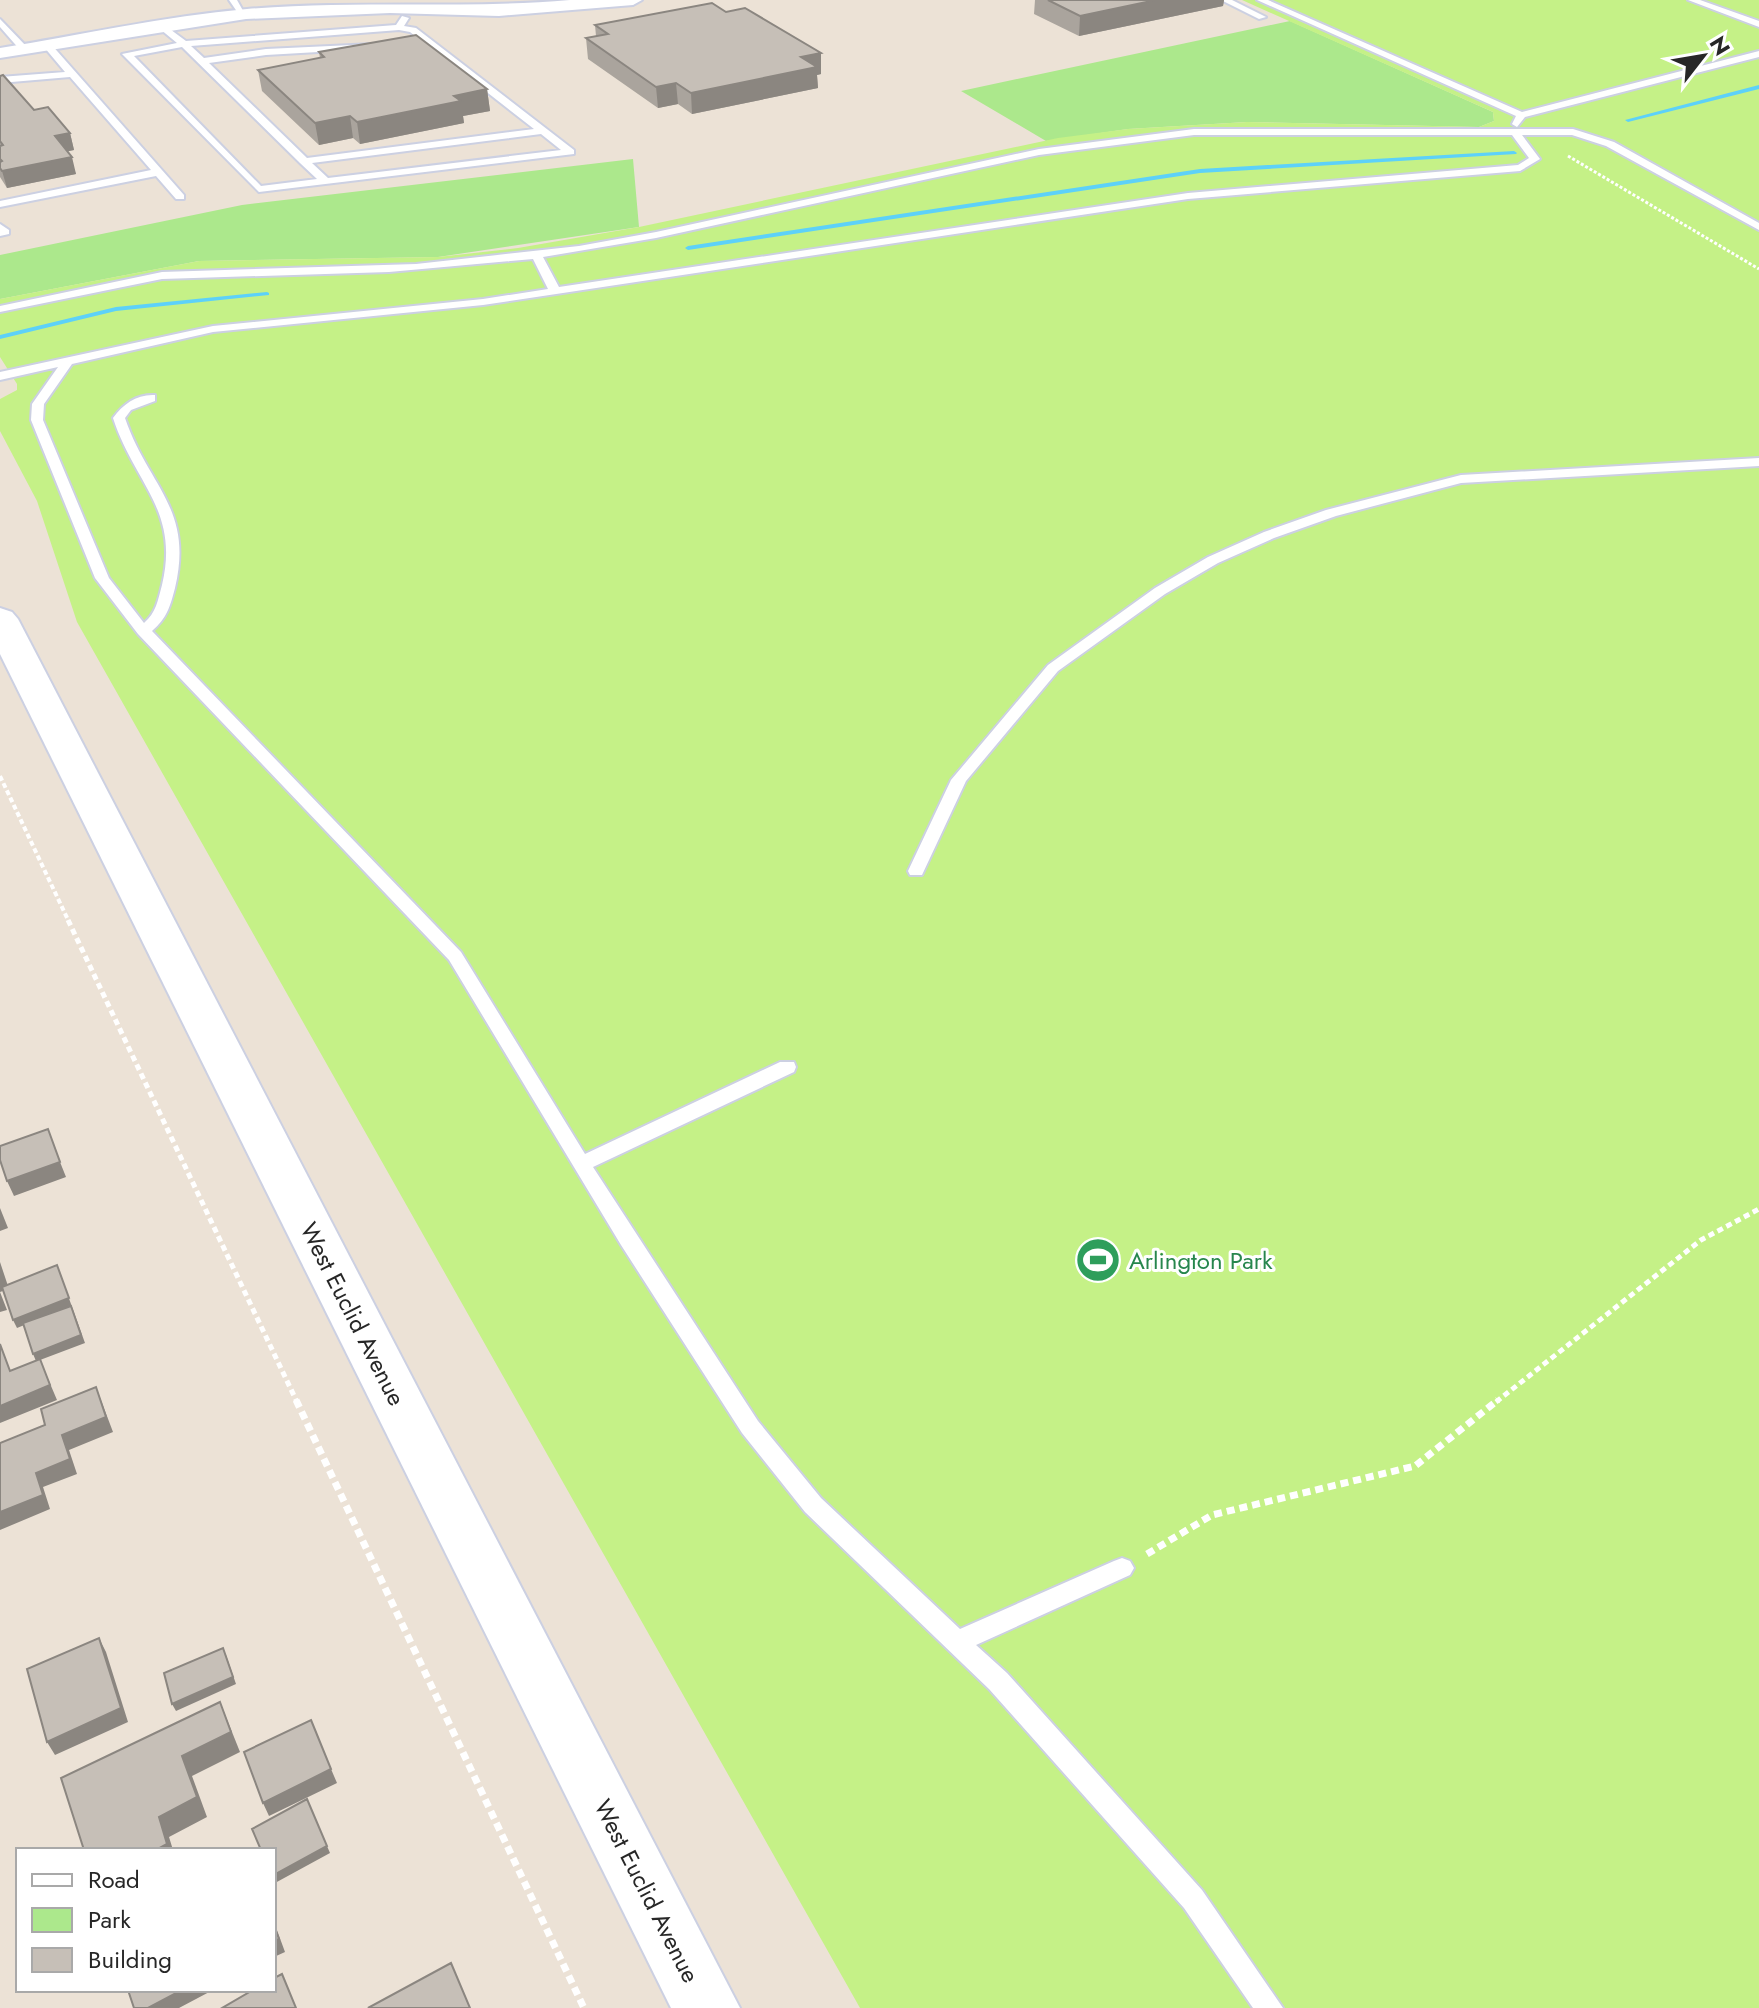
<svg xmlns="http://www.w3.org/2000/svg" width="1759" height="2008" viewBox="0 0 1759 2008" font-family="Jost,sans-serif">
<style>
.green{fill:#ace88c}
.pitch{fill:#c5f187}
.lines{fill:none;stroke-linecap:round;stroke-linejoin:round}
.stream{fill:#5dd1f9;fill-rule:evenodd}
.lane-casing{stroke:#ccd0e2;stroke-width:4}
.street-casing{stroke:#ccd0e2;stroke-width:4}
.secondary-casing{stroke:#ccd0e2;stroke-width:4}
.path-far3{stroke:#fff;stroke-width:3;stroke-dasharray:3 2;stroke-linecap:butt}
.path-far2{stroke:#fff;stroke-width:4;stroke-dasharray:5 3;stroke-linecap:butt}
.path-far1{stroke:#fff;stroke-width:5;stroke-dasharray:6 4;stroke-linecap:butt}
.path{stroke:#fff;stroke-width:7;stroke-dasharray:8 5;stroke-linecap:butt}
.lane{fill:#fff;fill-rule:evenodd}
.street{fill:#fff;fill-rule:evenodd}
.secondary{fill:#fff;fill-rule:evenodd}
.wall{fill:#aaa49d}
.shaded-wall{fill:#8b8680}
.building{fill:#c6bfb7;stroke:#8b8680;stroke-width:2}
.labels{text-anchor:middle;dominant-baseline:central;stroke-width:6;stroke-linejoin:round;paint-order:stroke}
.leisure-label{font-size:24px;fill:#27864d;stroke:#fff;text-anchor:start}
.street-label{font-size:24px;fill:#272727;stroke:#fff}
</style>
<rect width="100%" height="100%" fill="#ece2d6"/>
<path class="green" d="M1290 21 1493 112 1494 121 1479 127 1247 122 1128 129 1046 141 961 91Z
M633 159 639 227 438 257 199 261 0 299V255L242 205Z"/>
<path class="pitch" d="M1242 0H1759V2008H860L77 622 37 501 0 431V399L17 390V384L0 357V299L199 261 438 257 518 248 639 227 1058 138 1128 129 1247 122 1479 127 1494 121 1493 112Z"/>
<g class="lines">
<path class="stream" d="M1759 85V89L1628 122 1625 120Z
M1514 151 1517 153 1516 154 1200 173 688 250 685 248 688 246 1200 169Z
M267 292 269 293V295L116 311 0 339V335L116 307Z"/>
<g class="lane-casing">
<path id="lane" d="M229 0H237L246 16H240Z
M1221 0H1232L1266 17 1259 19Z
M1257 0H1268L1522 112 1759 51V57L1525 117 1517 127 1512 124 1516 116Z
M1688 0H1700L1759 21V27Z
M402 16 409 18 404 26 416 28 574 150V154L259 192 122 54 177 43 160 29 163 24 186 41 396 25ZM399 30 410 32 534 129 307 158 209 63 266 55 370 49 373 44 266 49 204 58 191 46ZM182 47 300 163 317 179 261 186 134 56ZM541 134 561 150 328 178 312 163Z
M0 19 27 47V51H21L0 27Z
M44 43H50L184 195V199H176L156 176 0 207V201L151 170 70 77 0 83V77L65 72 44 47Z
M1194 129H1573L1614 142 1759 223V230L1606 146 1572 135H1522L1540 159 1520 171 1188 199 483 305 213 332 72 364 44 404 43 420 109 578 144 623C156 613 158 600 162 585 180 510 134 483 113 418 123 404 137 394 155 395V401L131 410 125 418C148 486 194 508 175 588 170 607 167 618 152 631L461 952 585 1154 780 1062H794L796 1067 794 1072 593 1167 758 1421 821 1498 960 1629 1114 1561 1122 1558 1130 1561 1134 1568 1130 1575 976 1645 1007 1673 1202 1890 1283 2008H1253L1184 1908 989 1689 805 1512 742 1433 621 1245 449 960 138 634 95 578 31 420 32 404 58 367 0 380V372L213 326 483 299 548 289 533 259 389 272 162 279 0 312V306L162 272 416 264 579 246 656 232 1039 149ZM1194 135H1512L1529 158 1518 165 1188 193 559 287 543 257 656 238 1039 155Z
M0 224 9 230V234L0 236Z
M1759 458V466L1461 483 1336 516 1274 538 1218 563 1165 594 1058 671 966 781 922 875H910L908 871 951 780 1048 665 1155 588 1208 557 1264 532 1326 510 1461 475Z"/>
</g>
<g class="street-casing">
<path id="street" d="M570 0H642L633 5 499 16 390 13 246 19 0 58V48C81 35 165 16 247 9 355 0 463 9 570 0Z"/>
</g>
<g class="secondary-casing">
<path id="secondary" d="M0 608 12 612 18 619 740 2008H671L0 654Z"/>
</g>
<path class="path-far3" d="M1568 156 1759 269"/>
<path class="path-far2" d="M0 776 69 922"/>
<path class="path-far1" d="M68 920 297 1402
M1496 1402 1701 1240 1759 1209"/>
<path class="path" d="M296 1400 584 2008
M1147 1554 1212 1515 1415 1466 1498 1400"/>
<use href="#lane" class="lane"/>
<use href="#street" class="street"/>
<use href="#secondary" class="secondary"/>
</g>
<path class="wall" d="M1035 0H1224L1223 6 1079 36 1034 14Z
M726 12 821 53V74L817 75 818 88 692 114 678 104 658 108 588 59 586 38 596 36 595 25Z
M319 52 487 89 490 111 463 116 464 123 360 144 353 138 319 145 262 91 258 70 320 58Z
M0 76 34 110 70 133 74 150 67 151 76 174 7 188 0 177Z"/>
<path class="shaded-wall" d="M1156 0H1224L1223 6 1079 36 1080 16Z
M821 53V74L817 75 818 88 692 114 691 93 801 57Z
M676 83 678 104 658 108 656 87Z
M487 89 490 111 463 116 464 123 360 144 357 122 454 96Z
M350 116 353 138 319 145 315 123Z
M70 133 74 150 60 153 55 136Z
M72 157 76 174 7 188 2 171Z
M60 1162 66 1177 14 1196 7 1181Z
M0 1208 8 1228 0 1231Z
M0 1262 9 1289 0 1292Z
M57 1265 85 1343 40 1360 57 1400 0 1423V1406L36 1361 33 1354 71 1306 17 1328 13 1320Z
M0 1292 7 1310 0 1312Z
M96 1387 113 1432 69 1450 77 1474 43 1487 50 1509 0 1530V1512L36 1473Z
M99 1638 106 1652 128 1722 55 1755 47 1742Z
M226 1655 236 1684 176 1711 172 1704Z
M220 1702 240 1752 192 1776 207 1817 169 1837 173 1850H156L159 1817 182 1756Z
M331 1769 337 1783 269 1816 263 1803Z
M327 1846 330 1853 275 1883 274 1875Z
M274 1922 285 1952 274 1957Z
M182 1990H213L179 2008H148Z"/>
<path class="building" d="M1048 0H1156L1080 16Z
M712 3 726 12 745 8 821 53 801 57 817 67 691 93 676 83 656 87 586 38 608 34 595 25Z
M416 35 487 89 454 96 461 101 357 122 350 116 315 123 258 70 324 57 319 52Z
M3 75 34 110 48 107 70 133 55 136 72 157 2 171 0 168V162L2 161 0 159V146L3 145 0 141V76Z
M48 1129 60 1162 7 1181 0 1160V1146Z
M57 1265 69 1298 13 1320 2 1287Z
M71 1306 81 1335 33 1354 23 1323Z
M0 1344 10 1371 40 1359 50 1385 0 1406Z
M96 1387 106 1417 62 1435 70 1459 36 1473 43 1495 0 1512V1443L45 1425 41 1409Z
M99 1638 121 1708 47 1742 27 1669Z
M223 1648 233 1677 172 1704 164 1673Z
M220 1702 231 1732 182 1756 197 1797 159 1817 167 1844 156 1850H84L61 1778Z
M311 1720 331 1769 263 1803 244 1752Z
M307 1799 327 1846 274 1875V1850H261L252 1829Z
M274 1926 279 1939 274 1941Z
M451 1963 470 2008H368Z
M282 1974 296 2008H222L253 1990H274V1978Z
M128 1990H182L148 2008H134Z"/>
<defs>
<g id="stadium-disc" transform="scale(2.3)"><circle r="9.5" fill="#2e9e5b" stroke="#fff"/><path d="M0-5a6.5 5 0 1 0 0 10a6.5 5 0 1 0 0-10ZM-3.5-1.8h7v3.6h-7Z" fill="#fff"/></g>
</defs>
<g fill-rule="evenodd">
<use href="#stadium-disc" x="1098" y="1260"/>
</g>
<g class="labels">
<g class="leisure-label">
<text x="1129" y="1260">Arlington Park</text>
</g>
<g class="street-label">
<text transform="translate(353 1314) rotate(63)">West Euclid Avenue</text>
<text transform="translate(647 1891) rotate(63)">West Euclid Avenue</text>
</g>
</g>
<rect x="16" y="1848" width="260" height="144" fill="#ffffff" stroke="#a9a9a9" stroke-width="2"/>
<rect x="32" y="1874" width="40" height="12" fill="#ffffff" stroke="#a9a9a9" stroke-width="2"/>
<text x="88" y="1888" font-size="24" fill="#272727">Road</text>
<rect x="32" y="1908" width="40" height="24" fill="#ace88c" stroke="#a9a9a9" stroke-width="2"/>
<text x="88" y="1928" font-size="24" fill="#272727">Park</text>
<rect x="32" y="1948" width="40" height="24" fill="#c6bfb7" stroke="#a9a9a9" stroke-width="2"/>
<text x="88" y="1968" font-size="24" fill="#272727">Building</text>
<g transform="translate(1703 56) rotate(59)" stroke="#ffffff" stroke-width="6" paint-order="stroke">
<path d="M0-6L14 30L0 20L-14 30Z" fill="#272727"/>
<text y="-12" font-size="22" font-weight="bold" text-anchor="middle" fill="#272727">N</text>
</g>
</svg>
